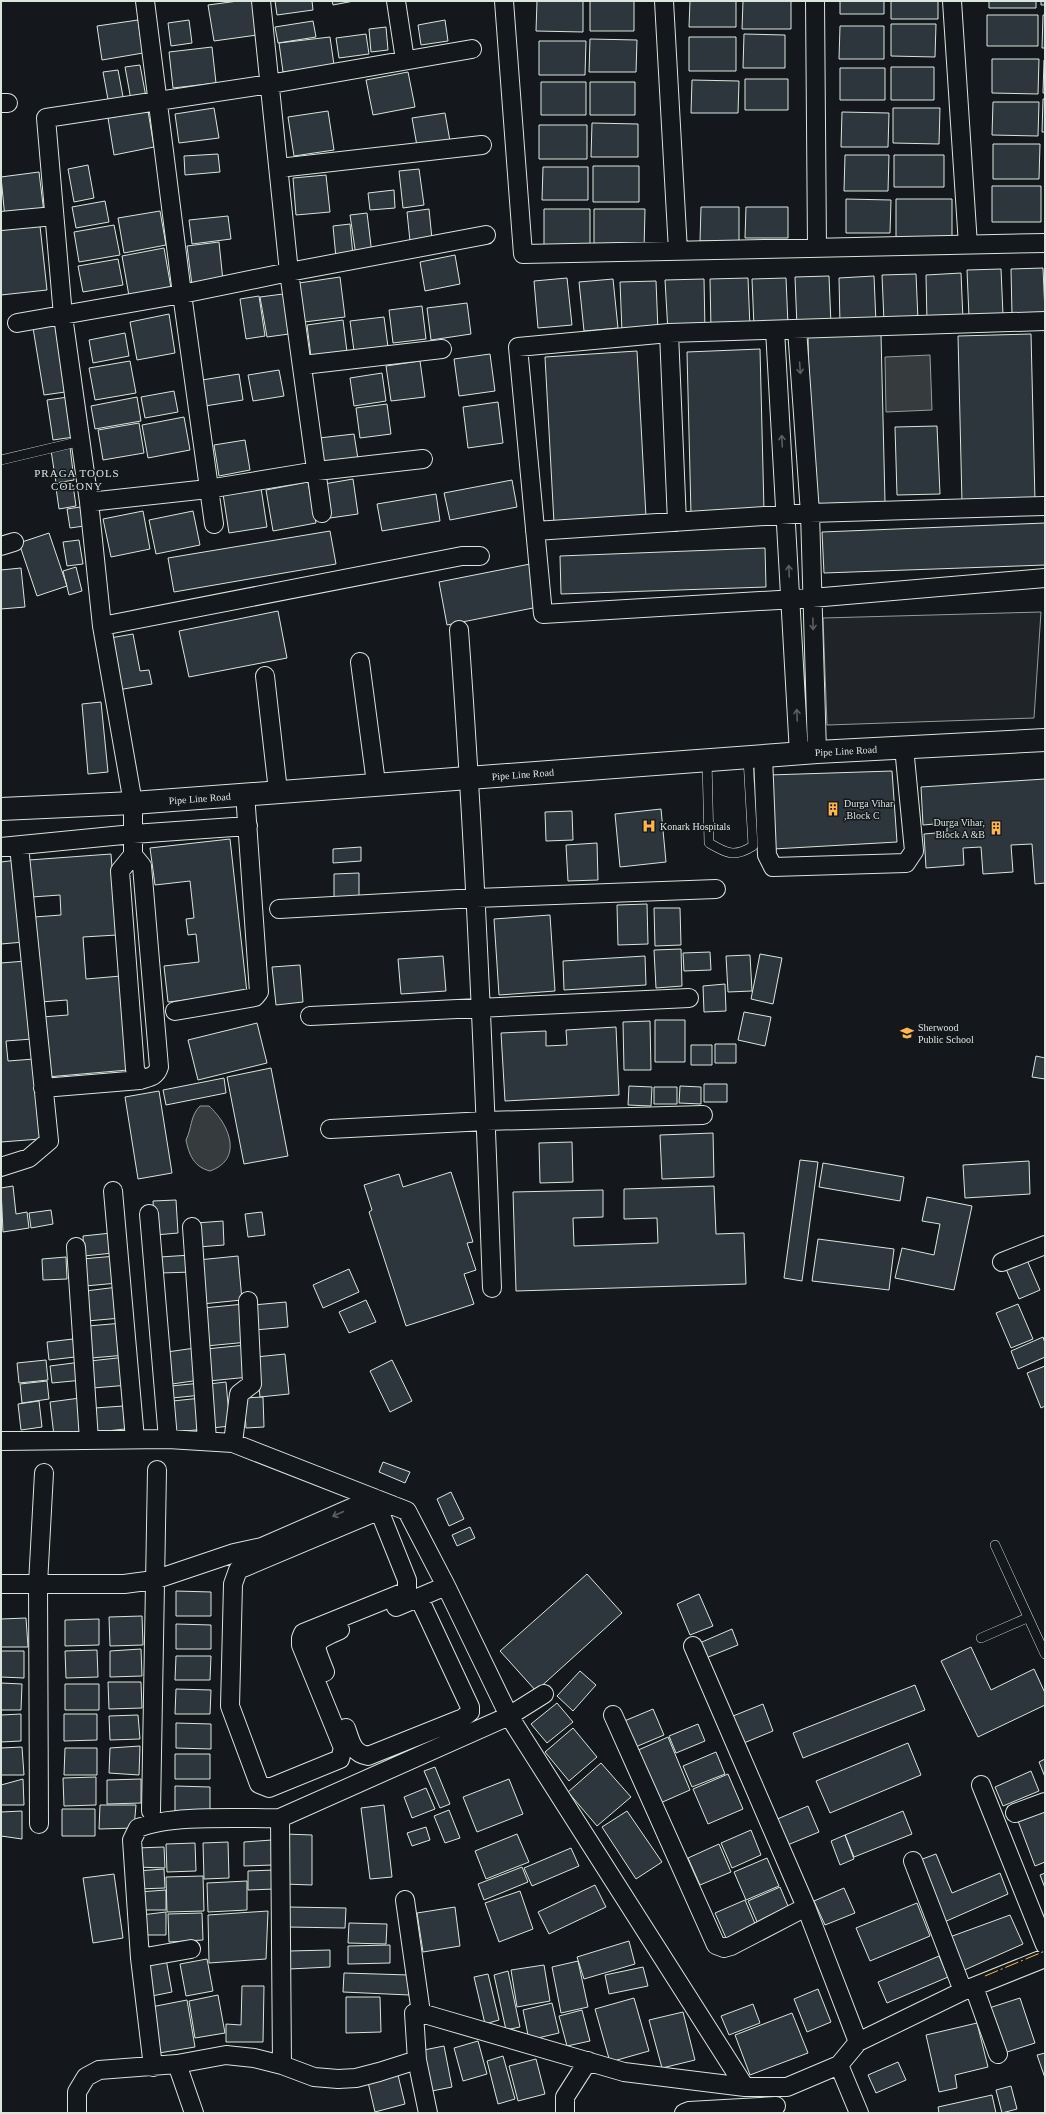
<svg xmlns="http://www.w3.org/2000/svg" width="1046" height="2114" viewBox="0 0 1046 2114" font-family="'Times New Roman',serif">
<style>
.green{fill:#202428;stroke:#939e99}
.water{fill:#363b3e;stroke:#939e99}
.building{fill:#2c363c;stroke:#d8e6dc}
.lines{fill:none;stroke-linecap:round;stroke-linejoin:round}
.lane-casing{stroke:#d8e6dc;stroke-width:10}
.street-casing{stroke:#d8e6dc;stroke-width:20}
.secondary-casing{stroke:#d8e6dc;stroke-width:24}
.lane{stroke:#14181c;stroke-width:9}
.street{stroke:#14181c;stroke-width:18}
.secondary{stroke:#14181c;stroke-width:22}
.power{stroke:#ffb74d;stroke-width:1;stroke-dasharray:14 3 2 3;stroke-linecap:butt}
.oneway{stroke:#59605f}
.labels{text-anchor:middle;dominant-baseline:central;stroke-width:3;stroke-linejoin:round;paint-order:stroke}
.street-label{font-size:10px;fill:#d8e6dc;stroke:#14181c}
.poi-label{font-size:10px;fill:#d8e6dc;stroke:#14181c;text-anchor:start}
.neighbourhood-label{font-size:11px;letter-spacing:1px;fill:#d8e6dc;stroke:#14181c}
</style>
<rect width="100%" height="100%" fill="#14181c"/>
<path class="green" d="M1041 612 1034 718 827 725 823 618Z"/>
<path class="water" d="M930 355 932 410 886 412 885 357Z
M200 1106H209C229 1124 244 1159 210 1171 194 1167 189 1155 186 1140 192 1128 190 1116 200 1106Z"/>
<path class="building" d="M238 1H253L257 35 214 41 208 5Z
M275 1H312L313 10 277 15Z
M332 1H354L333 5Z
M537 1H583V32L536 31Z
M590 1H634V31H590Z
M690 1H736V27H689Z
M743 1H791V29H742Z
M840 1H884V14H840Z
M891 1H938V19H891Z
M989 1H1036V8H989Z
M1041 1H1045V5H1041Z
M987 15H1038V46H987Z
M1043 15H1045V48H1042Z
M138 20 143 53 102 60 97 26Z
M189 20 192 43 171 46 168 23Z
M445 20 448 41 421 45 418 25Z
M313 21 316 37 278 43 275 27Z
M891 24H936L935 57 891 56Z
M840 26H884V59H839Z
M386 27 388 50 371 52 369 29Z
M366 34 369 54 339 58 336 38Z
M744 34 785 35V68H743Z
M330 37 334 65 283 72 279 43Z
M689 37H736V71H689Z
M590 39 637 40 636 72H589Z
M539 41H586L585 75H539Z
M212 47 216 83 173 88 169 52Z
M992 59H1039L1038 94 992 93Z
M1044 60H1045V93H1043Z
M140 65 146 97 131 100 125 67Z
M891 67H934V100H891Z
M840 68H885V100H840Z
M118 70 124 102 109 105 103 72Z
M408 72 415 107 373 115 366 80Z
M745 79H788V110H745Z
M692 80 739 81 738 113H691Z
M541 82H586V115H541Z
M590 82H635V115H590Z
M1043 99H1045V132H1042Z
M993 102H1039L1038 136 992 135Z
M214 108 219 138 179 143 175 114Z
M893 108H940L939 144 893 143Z
M148 111 154 147 114 155 108 118Z
M328 111 334 150 294 156 288 117Z
M842 112 889 113 888 147H841Z
M445 113 450 141 417 146 412 118Z
M592 123 638 124V157H591Z
M539 125H587V159H539Z
M993 144H1040L1039 179H993Z
M218 154 220 172 185 175 184 156Z
M845 155H889L888 191H844Z
M894 155H944V187H894Z
M88 165 94 198 74 202 68 169Z
M593 166H639V202H593Z
M543 167H588V200H542Z
M419 169 424 205 403 208 399 171Z
M39 172 44 213 5 218 1 177Z
M326 175 330 212 296 215 293 178Z
M992 186H1041V222H992Z
M394 190 395 208 370 210 368 193Z
M846 199 891 200 890 233H846Z
M896 199H952V238H896Z
M105 201 109 222 76 228 72 207Z
M701 207H739V241H700Z
M746 207H788V238H745Z
M429 209 432 239 410 241 407 212Z
M544 209H590V245H544Z
M594 209H645L644 250H594Z
M160 211 166 245 124 253 118 218Z
M367 213 372 254 356 256 350 215Z
M228 216 231 239 192 244 189 220Z
M350 224 353 256 336 258 333 226Z
M114 225 120 255 79 262 74 232Z
M40 226 47 290 1 295V230Z
M219 242 223 281 192 285 187 246Z
M164 248 171 288 129 296 122 256Z
M455 255 460 284 425 291 420 262Z
M118 259 123 285 83 292 78 266Z
M1043 268 1045 313 1012 315 1011 269Z
M1001 269 1003 315 969 317 967 270Z
M961 273 963 320 927 322 926 275Z
M916 274 918 320 884 322 882 275Z
M829 276 831 325 797 327 795 277Z
M874 276 876 323 840 325 839 278Z
M340 277 345 317 304 322 299 283Z
M567 278 572 325 538 328 534 281Z
M748 278 750 328 711 330 710 279Z
M786 278 788 325 754 327 752 279Z
M613 279 618 328 584 331 579 282Z
M704 279 705 331 668 332 665 280Z
M656 281 658 331 622 332 620 282Z
M283 294 289 334 267 337 260 297Z
M259 296 265 336 246 339 240 299Z
M467 303 471 334 431 340 427 308Z
M422 306 426 339 393 343 389 310Z
M169 314 175 353 137 360 130 322Z
M384 317 388 347 354 351 350 321Z
M343 320 347 352 311 357 307 325Z
M55 325 65 392 44 395 33 328Z
M125 333 129 356 93 363 89 340Z
M1031 334 1035 501 962 503 958 336Z
M881 335 885 502 812 504 808 337Z
M760 349 764 511 691 514 687 352Z
M637 351 646 517 554 523 545 357Z
M490 354 495 391 459 396 454 359Z
M130 361 136 393 95 400 89 368Z
M420 361 425 397 391 401 386 366Z
M279 370 284 396 253 401 248 375Z
M382 373 386 401 354 406 350 378Z
M239 374 243 400 205 406 202 380Z
M174 391 178 412 145 418 141 397Z
M68 397 74 437 53 440 47 400Z
M137 397 141 421 95 429 91 406Z
M498 402 503 443 468 448 463 407Z
M387 404 391 434 360 438 356 408Z
M184 417 190 450 148 458 142 425Z
M139 423 144 453 103 460 98 430Z
M937 426 940 494 897 495 895 427Z
M354 434 358 459 323 464 319 438Z
M245 440 250 470 219 476 214 445Z
M70 447 74 480 56 483 51 450Z
M353 479 358 514 330 518 324 484Z
M512 480 517 507 450 520 444 493Z
M308 482 316 523 273 531 266 490Z
M73 485 76 506 59 509 56 488Z
M261 488 267 527 229 533 223 494Z
M436 494 440 521 382 531 377 504Z
M80 507 84 526 70 528 67 509Z
M143 511 150 549 111 557 103 519Z
M193 511 200 545 156 554 149 520Z
M1045 523V565L824 573 822 532Z
M330 531 336 564 174 592 168 558Z
M49 533 67 586 37 596 19 543Z
M79 540 83 564 67 566 63 542Z
M765 548 766 587 561 594 560 556Z
M530 564 538 607 447 625 439 582Z
M76 567 82 591 69 595 63 571Z
M21 568 25 607 1 609V570Z
M278 611 287 658 189 677 179 631Z
M133 634 140 671 149 670 152 684 118 690 110 638Z
M101 702 108 772 88 774 82 704Z
M892 771 897 842 773 849 769 775Z
M1045 779V883L1035 884 1032 844 1011 845 1013 872 983 874 981 847 963 848 964 865 926 868 924 834 947 832V823L923 825 921 787Z
M661 809 666 862 620 867 615 814Z
M572 811 573 840 546 841 545 812Z
M230 839 247 993 168 1002 164 966 199 962 196 934 188 935 186 919 194 918 190 881 155 885 150 848Z
M597 843 598 880 568 881 566 845Z
M361 847V861L333 863V849Z
M111 854 117 935 83 937 86 979 121 976 128 1070 47 1077 42 1017 68 1015 67 1000 41 1002 34 917 61 915 60 895 32 897 29 860Z
M17 860 24 942 1 944V862Z
M359 873V896L334 897V874Z
M647 904 648 944 618 945 617 905Z
M654 908H680L681 945 655 946Z
M550 915 555 991 499 995 494 919Z
M681 949 682 986 656 988 654 950Z
M710 952 711 970 684 971 683 953Z
M760 954 782 958 773 1004 751 999Z
M750 955 752 991 728 992 726 956Z
M443 956 446 991 401 994 398 959Z
M645 956 646 985 564 990 563 961Z
M26 961 32 1039 6 1041 8 1061 34 1059 40 1139 1 1142V963Z
M300 965 303 1002 276 1005 272 967Z
M725 984 726 1011 704 1012 703 986Z
M744 1012 771 1017 765 1046 738 1040Z
M655 1020H685V1062H655Z
M650 1021 651 1070H624L623 1022Z
M257 1023 267 1063 198 1080 188 1040Z
M616 1027 619 1095 505 1101 501 1033 546 1031V1046L567 1045 566 1030Z
M715 1044H736V1063H715Z
M691 1045H712V1065H691Z
M1036 1056 1045 1058V1079L1032 1077Z
M271 1068 288 1156 244 1164 227 1077Z
M224 1078 226 1093 166 1105 163 1090Z
M704 1084H727V1102H704Z
M629 1086 652 1087 651 1106 628 1105Z
M680 1086 701 1087V1104L679 1103Z
M654 1087H677V1104H654Z
M159 1091 172 1173 138 1179 125 1097Z
M713 1133 714 1177 662 1179 660 1135Z
M572 1142 573 1182 540 1183 539 1143Z
M800 1160 818 1162 802 1281 784 1278Z
M1029 1161 1030 1194 965 1198 963 1165Z
M823 1163 904 1177 900 1201 819 1187Z
M451 1172 473 1242 467 1243 476 1270 464 1274 474 1304 406 1326 369 1212 372 1210 364 1185 399 1174 403 1187Z
M13 1186 16 1214 27 1212 29 1228 3 1232 1 1188Z
M714 1186 716 1234 744 1233 746 1284 516 1291 513 1192 603 1190V1217L573 1218 574 1246 658 1243 657 1218 624 1219V1189Z
M927 1197 972 1206 954 1290 895 1278 902 1248 934 1255 940 1224 922 1221Z
M176 1200 178 1233 155 1235 153 1201Z
M51 1210 53 1224 31 1228 29 1213Z
M262 1212 265 1235 248 1237 245 1214Z
M223 1221 224 1245 198 1247 196 1223Z
M111 1233 113 1253 84 1256 83 1236Z
M818 1239 894 1249 889 1290 812 1281Z
M191 1255 192 1272 161 1273 160 1257Z
M116 1256 118 1283 85 1286 82 1259Z
M238 1256 242 1300 202 1304 198 1260Z
M66 1257 67 1279 43 1280 42 1259Z
M1027 1260 1040 1290 1019 1299 1006 1269Z
M349 1269 359 1292 323 1308 313 1285Z
M118 1287 121 1318 87 1321 85 1291Z
M366 1300 376 1322 349 1333 339 1312Z
M286 1302 288 1327 255 1330 253 1305Z
M244 1304 248 1342 206 1346 203 1308Z
M1018 1304 1033 1339 1011 1348 996 1313Z
M123 1323 126 1355 91 1358 88 1326Z
M1043 1337 1045 1343V1357L1018 1369 1011 1351Z
M73 1339 75 1357 49 1360 47 1342Z
M246 1345 249 1377 209 1381 206 1349Z
M195 1348 200 1380 172 1384 167 1352Z
M285 1354 289 1394 260 1397 256 1357Z
M126 1357 129 1385 93 1388 90 1361Z
M46 1360 48 1380 19 1383 17 1363Z
M392 1360 412 1401 390 1412 370 1371Z
M81 1362 83 1380 52 1383 50 1366Z
M1045 1366V1406L1041 1408 1027 1373Z
M47 1381 49 1399 22 1403 20 1384Z
M226 1382 230 1426 212 1428 209 1384Z
M201 1383 202 1395 172 1398 171 1386Z
M263 1397 264 1427 246 1428 244 1398Z
M80 1398 84 1432 54 1436 50 1402Z
M201 1398 205 1429 176 1432 173 1401Z
M39 1401 42 1427 21 1430 18 1404Z
M123 1406 125 1429 97 1432 95 1408Z
M383 1462 410 1472 405 1483 379 1472Z
M451 1492 464 1519 449 1526 437 1499Z
M470 1527 475 1538 457 1546 452 1535Z
M587 1574 622 1613 536 1691 500 1651Z
M176 1591 211 1592V1616H176Z
M699 1594 713 1626 690 1635 677 1604Z
M142 1616 143 1645 110 1646 109 1617Z
M26 1618 28 1647H1V1619Z
M99 1619V1645L65 1646V1620Z
M176 1624 211 1625V1649H176Z
M732 1629 738 1645 701 1660 695 1645Z
M971 1647 991 1690 1034 1669 1045 1693V1705L978 1737 941 1661Z
M141 1649 142 1676 110 1677V1651Z
M97 1650 98 1677 66 1678 65 1651Z
M1 1651H24V1678L1 1677Z
M176 1656H211L210 1680H175Z
M580 1671 596 1685 573 1711 557 1696Z
M108 1682H141L142 1708 109 1709Z
M1 1683 22 1684 21 1710H1Z
M65 1684H99V1710H65Z
M915 1685 925 1710 803 1758 793 1733Z
M176 1689 211 1690 210 1714H175Z
M557 1703 573 1722 547 1743 531 1724Z
M763 1704 773 1731 739 1745 728 1718Z
M653 1709 664 1735 633 1748 622 1722Z
M21 1714V1741L1 1742V1715Z
M64 1714H97V1740L64 1741Z
M138 1715 140 1739 110 1740 109 1716Z
M176 1723 211 1724V1749L176 1748Z
M698 1724 705 1741 676 1753 669 1736Z
M573 1728 597 1757 569 1781 545 1752Z
M668 1737 690 1790 658 1804 636 1751Z
M908 1743 921 1775 830 1813 816 1781Z
M140 1746 139 1775 109 1773 110 1748Z
M22 1747 24 1775H1V1748Z
M65 1748H97V1775H64Z
M716 1752 725 1774 692 1787 683 1766Z
M175 1754H210V1779H175Z
M1045 1759V1777L1039 1762Z
M601 1763 631 1797 597 1826 568 1792Z
M435 1767 450 1804 440 1808 424 1771Z
M1031 1771 1039 1791 1003 1806 995 1787Z
M728 1774 743 1809 708 1824 693 1789Z
M96 1777V1805L64 1806 63 1778Z
M23 1779 24 1805H1V1785Z
M141 1779V1803L107 1804V1780Z
M509 1779 523 1814 477 1832 463 1797Z
M175 1786 210 1787V1812L175 1811Z
M426 1788 435 1809 412 1818 404 1797Z
M100 1805H136L134 1828 99 1829Z
M384 1805 392 1877 370 1879 361 1808Z
M808 1806 819 1832 785 1846 775 1820Z
M62 1809H95V1836H62Z
M449 1810 460 1838 445 1843 434 1816Z
M22 1811V1839L1 1836V1812Z
M627 1811 662 1862 636 1879 602 1827Z
M903 1811 912 1834 854 1857 845 1835Z
M1045 1811V1862L1035 1866 1018 1821Z
M426 1827 430 1840 412 1846 407 1833Z
M751 1830 761 1855 732 1868 721 1843Z
M285 1834 312 1835V1885L284 1884Z
M517 1834 529 1862 486 1879 475 1851Z
M845 1835 854 1859 840 1865 831 1841Z
M272 1840 273 1865 244 1866V1842Z
M228 1842 229 1878 204 1879 203 1843Z
M195 1843 196 1871 167 1872 166 1844Z
M719 1844 731 1872 700 1885 688 1858Z
M164 1847 165 1868 136 1867V1848Z
M571 1848 579 1866 532 1886 524 1868Z
M936 1854 952 1893 1000 1873 1008 1894 942 1923 917 1861Z
M767 1858 779 1886 746 1900 734 1872Z
M522 1867 528 1882 484 1900 478 1884Z
M164 1869 165 1888 138 1889 137 1871Z
M275 1870V1889L248 1890V1871Z
M1045 1873V1888L1040 1875Z
M114 1874 123 1938 93 1943 83 1878Z
M203 1876 204 1911 167 1912 166 1877Z
M247 1881V1910L208 1912 207 1883Z
M595 1885 606 1907 549 1934 538 1912Z
M780 1887 790 1911 758 1924 748 1901Z
M844 1888 855 1913 825 1925 814 1901Z
M166 1890V1910H140L139 1892Z
M520 1891 533 1929 499 1942 485 1903Z
M745 1900 756 1926 726 1938 715 1913Z
M917 1903 930 1936 870 1961 856 1928Z
M288 1907 346 1908 345 1928 288 1927Z
M455 1907 460 1946 423 1952 417 1913Z
M268 1911 266 1959 209 1963 208 1915Z
M166 1912V1935H142L141 1915Z
M202 1913 203 1940 169 1942 168 1914Z
M1010 1915 1023 1944 960 1972 947 1938Z
M349 1923 387 1924 386 1944 348 1943Z
M629 1941 635 1964 584 1979 577 1957Z
M390 1945V1963L348 1964V1946Z
M330 1950V1967L289 1969V1951Z
M939 1956 948 1977 887 2003 878 1982Z
M166 1959 172 1992 152 1996 146 1962Z
M207 1959 213 1991 186 1996 180 1964Z
M578 1961 588 2007 561 2013 552 1967Z
M544 1965 550 2001 517 2007 511 1970Z
M643 1967 648 1986 609 1994 605 1975Z
M508 1971 520 2027 506 2030 494 1975Z
M344 1973 409 1975V1995L343 1992Z
M488 1974 499 2020 485 2024 474 1977Z
M242 1986H264L263 2042H226V2024L241 2025Z
M818 1989 831 2022 807 2032 794 1999Z
M218 1995 225 2033 195 2038 189 2001Z
M346 1997H380L381 2032 346 2033Z
M634 1998 649 2051 610 2062 595 2009Z
M1020 1998 1035 2043 1004 2053 989 2008Z
M187 2000 195 2047 159 2053 151 2007Z
M552 2003 559 2033 529 2040 523 2010Z
M753 2004 760 2023 729 2035 721 2016Z
M582 2010 590 2041 567 2046 559 2016Z
M683 2012 695 2060 662 2068 649 2020Z
M792 2013 808 2053 750 2075 735 2035Z
M977 2023 988 2067 955 2075 957 2088 939 2092 926 2035Z
M478 2041 487 2074 463 2081 454 2048Z
M444 2046 452 2087 427 2092 419 2051Z
M1045 2053V2078L1037 2055Z
M503 2056 515 2099 498 2104 487 2061Z
M536 2059 545 2094 518 2101 509 2066Z
M898 2062 906 2080 876 2093 868 2075Z
M397 2071 405 2104 375 2112 367 2078Z
M1011 2086 1017 2109 1002 2113 996 2090Z
M992 2095 996 2113H939L938 2107Z"/>
<g class="lines">
<g class="lane-casing">
<path id="lane" d="M1 460 81 441
M707 760 709 843C726 853 734 858 753 846L748 758
M995 1545 1045 1654
M981 1638 1027 1618"/>
</g>
<g class="street-casing">
<path id="street" d="M145 1 182 294 214 524
M261 1 289 272 322 513
M396 1 405 60
M504 1 523 254 1045 243
M664 1 678 251
M815 1 817 248
M952 1 968 245
M1 103H8
M279 168 482 145
M1 221 54 216
M1045 321 669 333 518 347 543 614 812 598 1045 578
M17 323 182 294 289 272 486 235
M797 329 810 513 817 752
M775 330 799 754
M669 333 677 522
M303 365 442 349
M89 502 208 489 317 471 423 459
M535 531 810 513 1045 506
M1 546 14 542
M102 626 462 556H480
M459 630C475 849 484 1069 492 1288
M360 662 376 783
M265 676 278 791
M763 756 767 855 773 867 906 863 914 851 904 747
M1 847 133 834 248 826
M133 855 120 871 135 1069 140 1080
M279 909 476 898 716 889
M175 1011 255 997 259 992 245 793
M310 1016 689 998
M43 1088 140 1080C149 1077 156 1077 159 1067L142 866 133 855V803L102 626 89 502 63 316 46 118 270 84 472 49
M330 1129 486 1121 703 1115
M1 1167 29 1158 49 1141 19 846
M113 1191 135 1439
M149 1214 168 1439
M192 1227 207 1440
M76 1247 89 1440
M1002 1262 1045 1245
M1 1441 168 1439 233 1443 407 1511 446 1586 509 1716 745 2087
M233 1443 239 1394 252 1384 248 1301
M379 1510 407 1580V1591L303 1633 301 1638V1645L343 1748 340 1759 269 1788 259 1784 230 1706 233 1584 238 1570 392 1505
M1 1584H124L154 1580 234 1553 262 1547 374 1498
M396 1607 446 1586
M693 1646 806 1907 858 2042
M325 1672C314 1643 310 1643 340 1630
M613 1715 716 1945 724 1948 731 1946 806 1907
M346 1728C351 1742 352 1753 368 1756L463 1718 470 1712V1707L419 1598
M981 1785 1045 1945
M151 1811 157 1470
M1015 1813 1045 1802
M39 1824 38 1584 44 1473
M913 1861 963 1991
M405 1900 421 2013
M140 1958 191 1949
M974 1987 998 2054
M177 2064 194 2113
M282 2065 280 1818 509 1716 544 1694
M839 2065 859 2113
M153 2067 140 1958 132 1840 138 1828C174 1814 240 1819 280 1818
M77 2113V2092L86 2077 99 2070 177 2064 226 2055 254 2058 282 2065 314 2077 338 2079 356 2078 379 2072 417 2060
M428 2113 417 2060 414 2013H421L624 2072 745 2087H787L839 2065 858 2042 963 1991 1045 1958
M565 2113V2097L588 2061
M684 2113 689 2111 776 2106"/>
</g>
<g class="secondary-casing">
<g id="secondary">
<path id="s1" d="M1 809 133 803 817 752 1045 740"/>
</g>
</g>
<use href="#lane" class="lane"/>
<use href="#street" class="street"/>
<use href="#secondary" class="secondary"/>
<path class="power" d="M985 1976 1045 1951"/>
</g>
<defs><path id="oneway-shaft" d="M-6 0H5M1.5-3L5.5 0L1.5 3" fill="none" stroke-width="1.6" stroke-linecap="round" stroke-linejoin="round"/></defs>
<g class="oneway">
<use href="#oneway-shaft" transform="translate(800 368) rotate(86)"/>
<use href="#oneway-shaft" transform="translate(782 441) rotate(-93)"/>
<use href="#oneway-shaft" transform="translate(789 571) rotate(-93)"/>
<use href="#oneway-shaft" transform="translate(813 624) rotate(89)"/>
<use href="#oneway-shaft" transform="translate(797 715) rotate(-93)"/>
<use href="#oneway-shaft" transform="translate(338 1514) rotate(156)"/>
</g>
<defs>
<g id="building-bare" transform="scale(1.08)"><path d="M-4-6H4V6H1V3H-1V6H-4ZM-2.5-4.3h1.7v1.8h-1.7ZM.8-4.3h1.7v1.8H.8ZM-2.5-1h1.7V.8h-1.7ZM.8-1h1.7V.8H.8Z" fill="#ffb74d" stroke="#14181c" stroke-width="2.5" paint-order="stroke"/></g>
<g id="hospital-bare" transform="scale(1.08)"><path d="M-5-5h3v3.5h4V-5h3V5h-3V1.5h-4V5h-3Z" fill="#ffb74d" stroke="#14181c" stroke-width="2.5" paint-order="stroke"/></g>
<g id="school-bare" transform="scale(1.08)"><path d="M0-5L7-2L0 1L-7-2ZM-4 1L0 2.5L4 1V4Q0 6-4 4Z" fill="#ffb74d" stroke="#14181c" stroke-width="2.5" paint-order="stroke"/></g>
</defs>
<g fill-rule="evenodd">
<use href="#building-bare" x="833" y="809"/>
<use href="#hospital-bare" x="649" y="826"/>
<use href="#building-bare" x="996" y="828"/>
<use href="#school-bare" x="907" y="1033"/>
</g>
<g class="labels">
<g class="street-label">
<text stroke="none"><textPath href="#s1" startOffset="847">Pipe Line Road</textPath></text>
<text stroke="none"><textPath href="#s1" startOffset="523">Pipe Line Road</textPath></text>
<text stroke="none"><textPath href="#s1" startOffset="199">Pipe Line Road</textPath></text>
</g>
<g class="poi-label">
<text x="844" y="803">Durga Vihar<tspan x="844" dy="12">,Block C</tspan></text>
<text x="985" y="822" text-anchor="end">Durga Vihar,<tspan x="985" dy="12">Block A &amp;B</tspan></text>
<text x="660" y="826">Konark Hospitals</text>
<text x="918" y="1027">Sherwood<tspan x="918" dy="12">Public School</tspan></text>
</g>
<g class="neighbourhood-label">
<text x="77" y="473">PRAGA TOOLS<tspan x="77" dy="13">COLONY</tspan></text>
</g>
</g>
<rect width="1046" height="2114" fill="none" stroke="#d8e6dc" stroke-width="4"/>
</svg>
